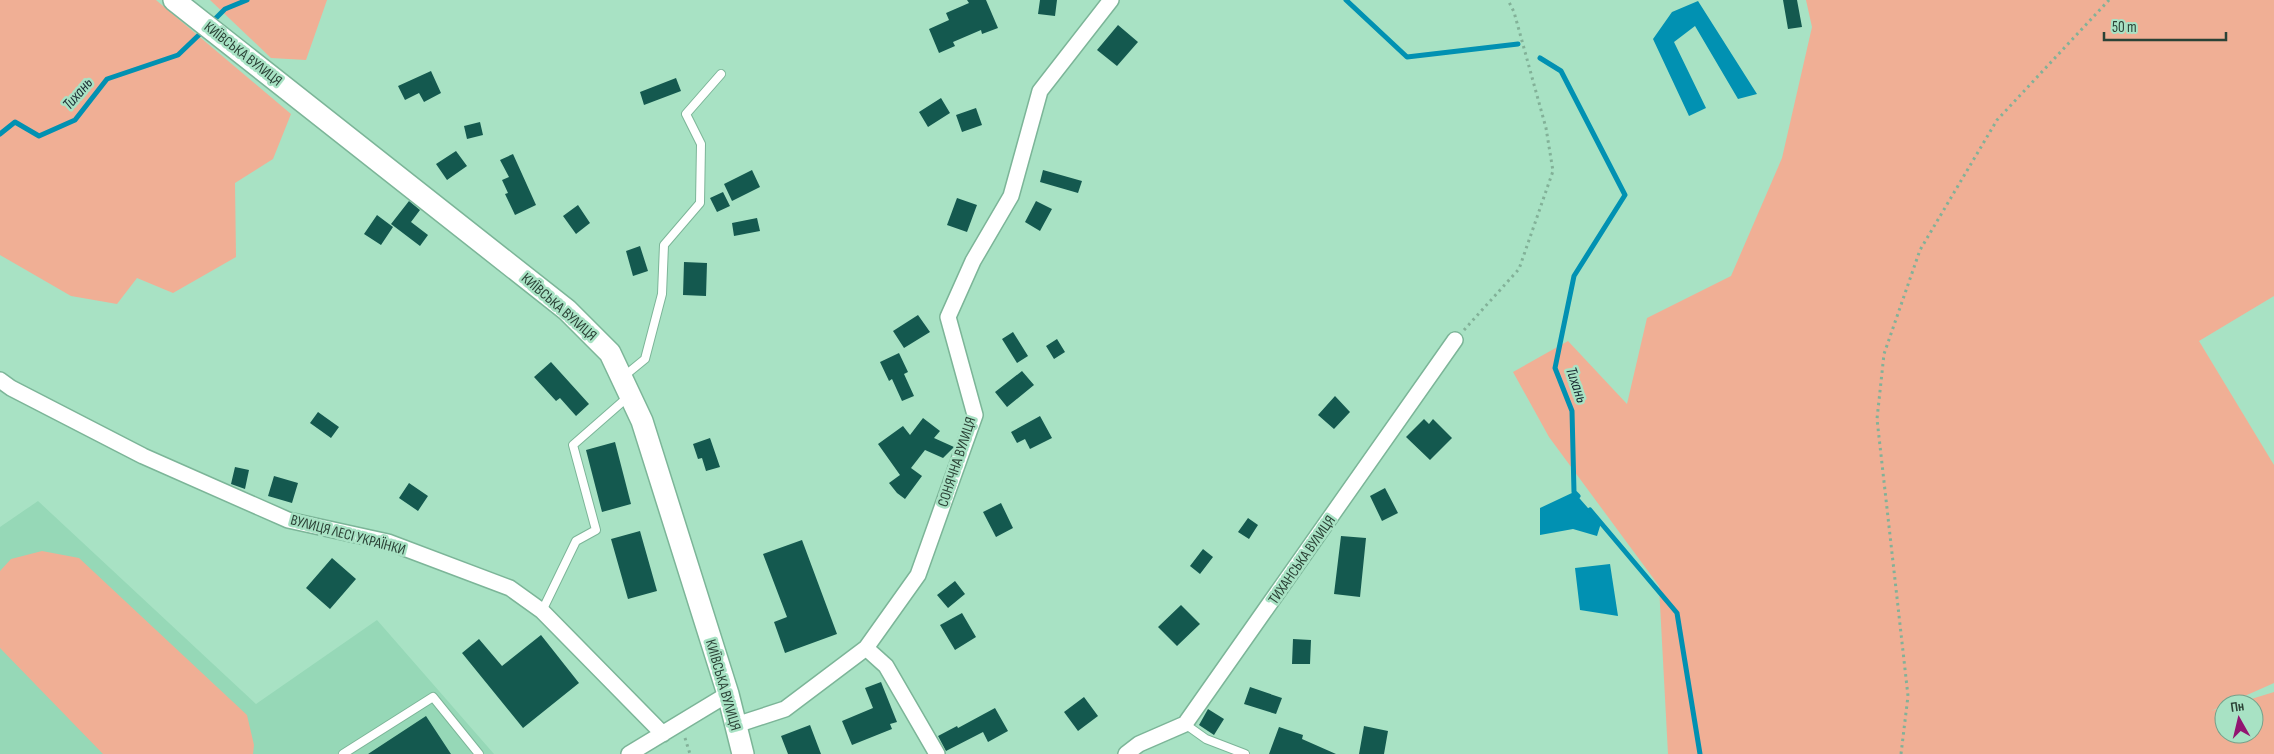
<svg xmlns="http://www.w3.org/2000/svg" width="2274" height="754" viewBox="0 0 2274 754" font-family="'Sofia Sans Condensed',sans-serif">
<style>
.built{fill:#96d8b7}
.green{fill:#f0af95}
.water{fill:#0191b2}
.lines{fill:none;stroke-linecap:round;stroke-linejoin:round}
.stream{stroke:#0191b2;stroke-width:5}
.building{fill:#14594f}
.service-casing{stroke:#7cb598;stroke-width:10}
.minor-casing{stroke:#7cb598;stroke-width:18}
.secondary-casing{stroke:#7cb598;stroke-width:24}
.path{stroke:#82b198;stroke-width:3;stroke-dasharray:2.5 4;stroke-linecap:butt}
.service{stroke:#fff;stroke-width:8}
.minor{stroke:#fff;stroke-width:15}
.secondary{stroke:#fff;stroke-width:21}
.labels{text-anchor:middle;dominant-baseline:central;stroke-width:5;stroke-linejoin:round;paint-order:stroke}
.street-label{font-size:15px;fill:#2b4236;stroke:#a8e2c4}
.water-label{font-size:16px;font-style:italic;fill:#1a2d34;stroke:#a8e2c4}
</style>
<rect width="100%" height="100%" fill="#a8e2c4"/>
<path class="built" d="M38 501 256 704 377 620 494 754H0V527Z"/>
<path class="green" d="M0 0H156L291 114 273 159 235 183 236 257 173 293 137 278 117 304 71 296 0 255Z
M210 0H327L306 60 271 58Z
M1806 0H2274V296L2199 341 2274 465V683L2211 711 2224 707V734H2254V704H2235L2274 692V754H1668L1659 586 1549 437 1513 372 1568 341 1627 404 1647 318 1731 276 1782 158 1812 27Z
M42 551 79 558 247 715 254 745 253 754H103L0 648V571L11 559Z"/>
<path class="water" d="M1698 1 1757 94 1738 99 1695 26 1674 42 1706 108 1689 116 1653 39 1672 12Z
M1574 492 1601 523 1597 536 1573 529 1540 535V508Z
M1610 564 1618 616 1580 610 1575 568Z"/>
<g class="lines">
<path class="stream" d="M1346 0 1407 57 1518 44
M214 20 225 9 247 0
M1540 58 1561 71 1625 195 1574 276 1555 368 1572 411 1574 492 1578 496
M0 134 15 122 39 136 75 120 107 79 178 55 202 32
M1590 510 1677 613 1700 754"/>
</g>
<path class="building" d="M967 0H986L998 28 982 34 981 30 953 42 955 46 939 53 929 29 949 20 946 13 969 3Z
M1040 0H1057L1055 16 1038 14Z
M1783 0H1797L1802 27 1788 29Z
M1118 25 1138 42 1117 66 1097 50Z
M431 71 441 93 424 102 419 93 405 100 398 86Z
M676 78 681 91 644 105 640 92Z
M941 98 950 113 928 127 919 112Z
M976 108 982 125 962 132 956 115Z
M480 122 483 135 467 139 464 126Z
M456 151 467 166 447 180 436 164Z
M513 154 536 205 515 215 505 194 508 193 502 180 509 177 500 160Z
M752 170 760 187 732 201 724 184Z
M1043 170 1082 181 1078 193 1040 182Z
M723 192 730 206 717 212 710 198Z
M957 198 977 205 967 232 947 225Z
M409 201 420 210 411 222 428 235 420 246 391 224Z
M1036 201 1052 209 1040 231 1025 222Z
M578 205 590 223 576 234 563 216Z
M377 215 393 227 381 245 364 234Z
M757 218 760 231 734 236 732 223Z
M640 246 648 271 633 276 626 251Z
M684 262 707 263 706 296 683 295Z
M918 315 930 332 904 348 893 331Z
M1013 332 1028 356 1017 363 1002 339Z
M1057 339 1065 352 1054 359 1046 346Z
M899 353 908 372 904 374 914 396 902 401 892 379 889 381 880 362Z
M551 362 589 404 576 416 560 398 556 401 534 377Z
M1022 371 1034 385 1007 407 995 392Z
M1335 396 1350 412 1334 429 1318 415Z
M318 412 339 427 331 438 310 423Z
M1040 416 1052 438 1030 449 1025 439 1017 443 1011 432Z
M923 418 940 431 934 438 954 447 943 458 925 450 911 468 922 476 905 499 897 493 889 483 900 475 878 444 903 426 910 435Z
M1424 419 1429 424 1433 419 1452 438 1430 460 1406 437Z
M710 438 720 467 706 471 702 458 698 459 693 444Z
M615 442 631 504 602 512 586 450Z
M235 467 249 470 245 489 231 484Z
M274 476 298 483 292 503 268 496Z
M409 483 428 496 418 511 399 498Z
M1385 488 1398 513 1382 521 1370 496Z
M1001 503 1013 528 996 537 983 512Z
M1248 518 1258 525 1249 539 1238 532Z
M640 531 657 591 628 599 611 539Z
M1341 536 1366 538 1360 597 1334 594Z
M802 540 837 634 785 653 774 622 787 617 763 554Z
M1203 549 1213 557 1200 574 1190 566Z
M332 558 356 579 330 609 306 588Z
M955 581 965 594 948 608 937 595Z
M1181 605 1200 624 1177 646 1158 627Z
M962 613 976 637 955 650 940 625Z
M541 635 579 683 523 728 462 653 479 639 502 666Z
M1293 639 1311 640 1310 664H1292Z
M881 682 897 722 890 724 892 729 852 745 842 721 873 708 865 688Z
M1250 687 1282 698 1276 714 1244 704Z
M1084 697 1098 716 1078 731 1064 712Z
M995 708 1008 731 988 742 983 732 946 751 938 736 957 726 958 728Z
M1208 709 1224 719 1214 735 1199 725Z
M426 716 451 754H368Z
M810 725 821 754H788L781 736Z
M1364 726 1388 731 1384 754H1359Z
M1279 727 1303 735 1302 739 1336 754H1269Z"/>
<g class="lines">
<g class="service-casing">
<path id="service" d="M623 377 645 359 662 294 664 245 700 203 701 144 686 114 721 74
M542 611 576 541 596 530 573 445 629 396
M1185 724 1206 739 1245 754
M343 754 433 697 479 754"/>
</g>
<g class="minor-casing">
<path id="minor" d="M0 380 11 388 143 456 288 520 388 542 510 588 542 611 663 734
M866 648 886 666 937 754
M736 725 785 709 866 648 918 575 975 415 948 317 973 261 1011 196 1040 91 1111 0
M629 754 728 694
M1126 754 1139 744 1185 724 1455 340"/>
</g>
<g class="secondary-casing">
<path id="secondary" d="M174 0 567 310 610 353 642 421 728 694 743 754"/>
</g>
<path class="path" d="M1464 330 1519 269 1553 171 1546 128 1514 12 1508 0
M685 738 690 754
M1901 754 1908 696 1877 419 1884 354 1920 250 1997 120 2109 0"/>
<use href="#service" class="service"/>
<use href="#minor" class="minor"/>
<use href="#secondary" class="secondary"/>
</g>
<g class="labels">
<g class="street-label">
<text transform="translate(243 54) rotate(38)">КИЇВСЬКА ВУЛИЦЯ</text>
<text transform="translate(559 307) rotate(41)">КИЇВСЬКА ВУЛИЦЯ</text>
<text transform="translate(957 462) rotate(-72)">СОНЯЧНА ВУЛИЦЯ</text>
<text transform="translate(348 535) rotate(15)">ВУЛИЦЯ ЛЕСІ УКРАЇНКИ</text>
<text transform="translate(1302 560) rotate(-55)">ТИХАНСЬКА ВУЛИЦЯ</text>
<text transform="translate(723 685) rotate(74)">КИЇВСЬКА ВУЛИЦЯ</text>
</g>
<g class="water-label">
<text transform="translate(78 94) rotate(-49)">Тихань</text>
<text transform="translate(1576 385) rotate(71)">Тихань</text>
</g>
</g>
<g transform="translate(2239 719) rotate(352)"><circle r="24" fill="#a8e2c4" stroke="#76a28b"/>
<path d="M0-4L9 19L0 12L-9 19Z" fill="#921571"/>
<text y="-8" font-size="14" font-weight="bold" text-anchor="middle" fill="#2b4236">Пн</text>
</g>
<path d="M2104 32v8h122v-8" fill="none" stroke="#2b4236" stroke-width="2.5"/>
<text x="2112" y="32" font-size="15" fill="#2b4236" stroke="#a8e2c4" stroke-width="4" paint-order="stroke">50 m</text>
</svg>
